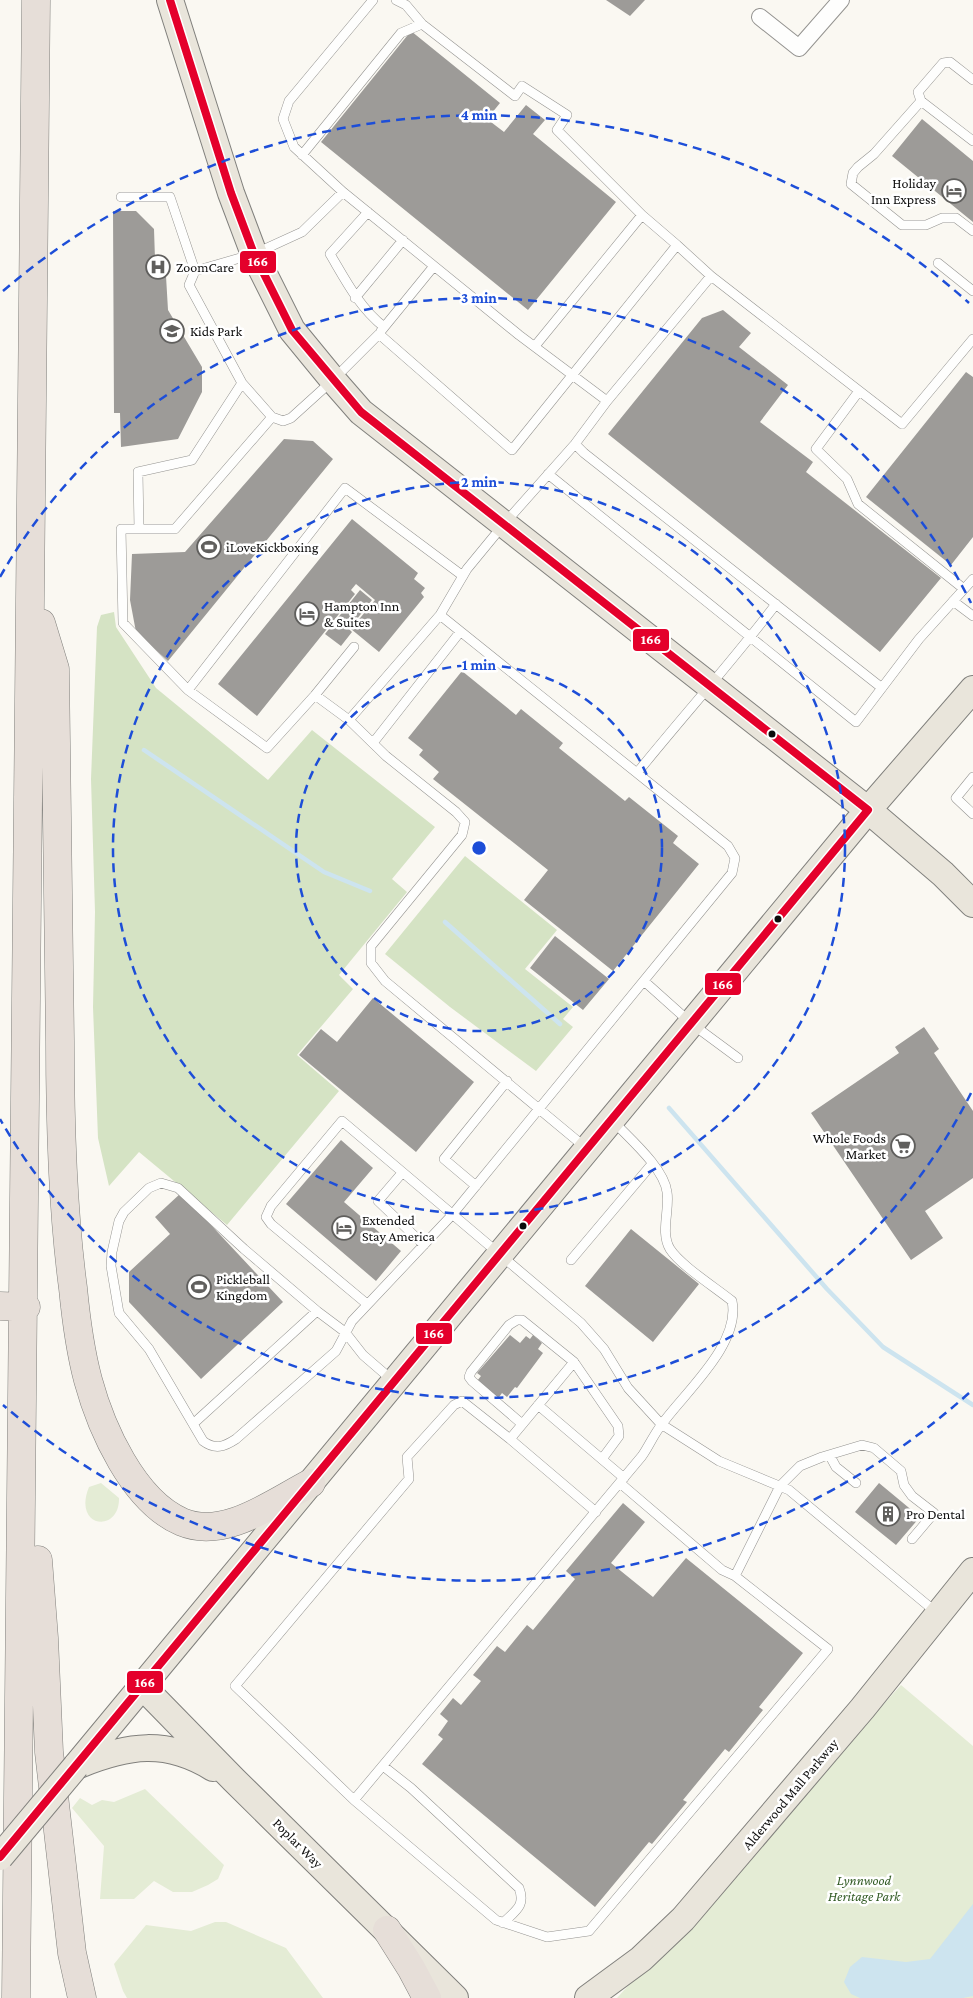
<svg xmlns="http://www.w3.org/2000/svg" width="973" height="1998" viewBox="0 0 973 1998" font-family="'Crimson Pro',serif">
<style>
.green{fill:#e4ecd5}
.forest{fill:#d5e3c4}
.water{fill:#cde4ef}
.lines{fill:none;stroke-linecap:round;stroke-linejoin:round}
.stream{stroke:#cde4ef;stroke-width:4.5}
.building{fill:#9d9b98}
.lane-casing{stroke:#949390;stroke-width:10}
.street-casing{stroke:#949390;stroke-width:18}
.primary-casing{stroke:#81807d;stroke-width:28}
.highway-casing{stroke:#81807d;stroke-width:29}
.lane{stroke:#fefefd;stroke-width:9}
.street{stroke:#fefefd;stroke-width:16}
.primary{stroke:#e9e5db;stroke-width:26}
.highway{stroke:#e6ded8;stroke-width:28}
.primary-bridge-casing{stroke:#81807d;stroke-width:28;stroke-linecap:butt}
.primary-bridge{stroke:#e9e5db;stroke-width:26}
.bus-1-casing{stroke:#fff;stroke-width:11}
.bus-1{stroke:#e4002b;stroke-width:8}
.ring{fill:none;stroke:#1d4ed8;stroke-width:2.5;stroke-dasharray:9 6}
.bus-dot{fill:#0d0d0d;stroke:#fff;stroke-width:2}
.labels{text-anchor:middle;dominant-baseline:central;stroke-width:5;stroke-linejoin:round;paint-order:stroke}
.poi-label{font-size:14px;fill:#0d0d0d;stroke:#fff;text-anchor:start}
.street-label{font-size:14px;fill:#0d0d0d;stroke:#fff}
.park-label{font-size:14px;font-style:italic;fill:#335c26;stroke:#fff}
.centre{fill:#1d4ed8;stroke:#fff;stroke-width:2.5}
.ring-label{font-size:15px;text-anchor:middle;font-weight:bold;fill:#1d4ed8;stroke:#fff;stroke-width:5;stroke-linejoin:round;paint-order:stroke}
.line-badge{stroke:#fff;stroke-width:2}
.badge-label{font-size:14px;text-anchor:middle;font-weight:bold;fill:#fff}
</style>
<rect width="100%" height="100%" fill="#faf8f2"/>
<path class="green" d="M101 1483 119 1498C120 1534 72 1528 89 1487Z
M901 1685 973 1746V1998H617Z
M145 1789 224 1865 218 1879 208 1885 192 1892H173L154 1881 134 1899H100L104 1846 72 1808 80 1798 92 1805 102 1800 114 1802Z
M215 1922H226L286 1948 323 1998H127L123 1991 114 1964 146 1925 191 1931Z"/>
<path class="forest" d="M114 612 116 627 156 688 268 780 312 730 435 827 392 879 407 892 339 975 353 989 297 1055 339 1091 227 1225 139 1152 109 1186 98 1138 93 1007 95 912 91 779 97 627 101 615Z
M465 856 557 930 525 969 573 1007 563 1019 573 1027 536 1071 450 1007 385 954Z"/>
<path class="water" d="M973 1904V1996L963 1998H860L851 1994 844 1982 850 1967 862 1957 906 1962 930 1959Z"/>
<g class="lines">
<path class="stream" d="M144 750 324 872 370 891
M445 922 560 1024
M669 1108 827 1289 883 1347 973 1405"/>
</g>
<path class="building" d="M606 0H645L630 16Z
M411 31 500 103 487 119 504 132 526 105 545 120 533 134 616 202 528 310 321 142Z
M922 119 973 161V222L892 156Z
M113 211H136L154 229 155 259H165L168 310 202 367V392L178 439 121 447 120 413H114Z
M723 310 751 333 739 347 788 385 760 422 813 462 806 472 941 578 880 652 608 434 702 318Z
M966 372 973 377V537L951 565 866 497Z
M284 439 313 441 333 459 168 661 136 632 130 600 132 554 185 552Z
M352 519 418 573 414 579 425 588 421 593 424 597 379 652 351 629 375 600 356 584 351 590 355 594 257 716 218 684Z
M360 590 372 600 349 629 352 632 341 646 325 634Z
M462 671 516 715 521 709 563 743 559 748 625 801 629 797 678 836 673 843 699 864 613 971 524 900 548 870 433 779 439 772 419 755 423 750 408 738Z
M555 936 609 979 583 1010 530 968Z
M373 998 474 1082 416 1152 299 1055 321 1029 337 1042Z
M924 1027 939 1049 934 1053 973 1111V1178L925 1211 943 1238 911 1260 811 1113 899 1053 895 1047Z
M341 1140 373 1168 344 1202 401 1251 376 1281 286 1204Z
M181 1193 283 1302 201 1379 129 1302V1272L170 1234 155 1217Z
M631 1229 699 1284 653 1342 585 1286Z
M510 1335 520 1343 526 1336 530 1339 533 1335 542 1343 538 1349 543 1353 517 1388 515 1387 507 1397 502 1393 497 1400 477 1381 481 1376 477 1373Z
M879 1483 920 1517 896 1545 855 1512Z
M623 1503 645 1522 611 1563 653 1597 686 1558 803 1653 759 1707 763 1710 729 1752 725 1749 683 1800 687 1802 652 1844 649 1842 595 1907 422 1764 443 1739 438 1735 448 1721 440 1714 453 1698 461 1705 481 1681 473 1675 497 1646 505 1652 527 1625 533 1630 575 1579 566 1571Z"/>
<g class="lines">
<g class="lane-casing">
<path id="lane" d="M373 0 289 101 283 119 294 147 343 192 519 335 607 401
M396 0 406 5 422 24 515 96 522 86 567 115 557 130 642 215 677 245
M973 80 950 62 943 63 918 92 921 101 973 141
M921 101 874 154 858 167 853 173 851 184 902 225H926L942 218H956L973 231
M302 155 401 33 422 24
M343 192 302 232 254 254 195 271 189 285 242 383 192 460 138 472 139 529H175L272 417 283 421 291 418 333 380 379 334 512 450 677 245 711 276 902 424 973 339
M121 197H170L195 271
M368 212 330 254C346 281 359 307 384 327
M938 263 973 291
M355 298 403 240
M381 331 434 266
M535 346 642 215
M242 383 272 417
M859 391 816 449 847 479 858 504 964 589
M575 444 584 453 882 688
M548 474 856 722 919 639 973 579
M139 529H121L123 623 188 690 345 488 463 576
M953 601 973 616
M188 690 267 748 315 695 349 720 386 756 456 812 465 822 462 835 371 946V963L385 981 586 1148
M315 695 354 647
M349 720 440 615 467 569 504 524 575 444 607 401 711 276
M373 743 460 632
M637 773C683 716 732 662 776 604
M973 777 956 798 973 814
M644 981 692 1024 738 1058
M402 1173 378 1201 424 1245
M476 1186 444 1159 507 1081
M571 1260 652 1164
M367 1304 271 1224 266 1217 271 1206 342 1121 581 1323 604 1349 628 1388 661 1424 719 1461 789 1490 937 1613
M317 1311 244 1249 178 1188 161 1183 149 1188 124 1212 119 1221 112 1252 111 1266 119 1313 149 1349 203 1441C215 1450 224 1447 236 1439L336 1351 352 1321 452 1215 732 873 735 858 728 846 440 615
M574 1362 510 1439 596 1512
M538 1405 624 1478
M193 1424 317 1311 345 1332 363 1355 392 1380
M522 1424 472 1381 469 1377 471 1372 509 1325 517 1320H522L574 1362 618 1426 619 1436 602 1459
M510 1439 462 1401 454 1405 407 1457 409 1479 235 1686 354 1800 496 1920 547 1937 589 1931 828 1649 735 1576 780 1486 800 1466 822 1457 862 1445 874 1448 901 1471 904 1485 912 1496 934 1513 912 1539
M830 1456 836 1467 856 1483
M620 1483 722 1570 735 1576
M383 1766 411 1788 519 1888C526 1906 515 1911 503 1923
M354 1800 642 1456C649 1446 654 1434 662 1424 685 1392 741 1344 732 1301 716 1288 680 1265 670 1249 660 1233 670 1209 667 1192 664 1168 630 1139 614 1122"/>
</g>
<g class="street-casing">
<path id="street" d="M760 17 799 48 841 0"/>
</g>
<g class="primary-casing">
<path id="primary" d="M170 0 231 193 254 254 292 330 333 380 361 412 868 810 943 874 973 904
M143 1687 234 1780 455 1998
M79 1765C128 1745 166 1739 213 1768
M76 1766 868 810 973 689
M588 1998 641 1959 683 1919 862 1709 973 1571"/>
</g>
<g class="highway-casing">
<path id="highway" d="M41 623 55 669C57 793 58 917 60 1041 60 1123 62 1206 73 1288 76 1319 80 1350 88 1380 101 1428 133 1501 182 1522 225 1540 274 1502 311 1483
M0 1306 26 1307
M38 1560 44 1638 49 1752 72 1953 82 1998
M387 1930 411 1968 427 1998
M16 1998C26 1332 33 666 36 0"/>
</g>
<use href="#lane" class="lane"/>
<use href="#street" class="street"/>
<use href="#primary" class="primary"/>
<use href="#highway" class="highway"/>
<g class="primary-bridge-casing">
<path id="primary-bridge" d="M0 1857 76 1766"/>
</g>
<use href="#primary-bridge" class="primary-bridge"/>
<g class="bus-1-casing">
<path id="bus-1" d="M170 0 231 193 254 254 292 330 361 412 868 810
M0 1857 868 810"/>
</g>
<use href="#bus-1" class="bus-1"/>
</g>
<g class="ring">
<circle cx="479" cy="848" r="183"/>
<circle cx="479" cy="848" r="366"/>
<path d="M971 1093A550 550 0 0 1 0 1119M0 577A550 550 0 0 1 971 603"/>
<path d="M969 1393A733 733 0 0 1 3 1405M3 291A733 733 0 0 1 969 303"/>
</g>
<defs>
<g id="hotel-ring" transform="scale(1.25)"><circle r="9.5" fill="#fff" stroke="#605f5d" stroke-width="1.5"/><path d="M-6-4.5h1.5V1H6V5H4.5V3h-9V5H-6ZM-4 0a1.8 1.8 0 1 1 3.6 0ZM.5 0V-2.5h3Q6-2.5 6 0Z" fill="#605f5d"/></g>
<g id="hospital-ring" transform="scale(1.25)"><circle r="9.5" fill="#fff" stroke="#605f5d" stroke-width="1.5"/><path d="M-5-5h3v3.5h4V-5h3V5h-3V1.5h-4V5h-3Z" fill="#605f5d"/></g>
<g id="school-ring" transform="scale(1.25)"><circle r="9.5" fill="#fff" stroke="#605f5d" stroke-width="1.5"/><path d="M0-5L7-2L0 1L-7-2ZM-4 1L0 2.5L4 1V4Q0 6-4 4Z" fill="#605f5d"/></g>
<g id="stadium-ring" transform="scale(1.25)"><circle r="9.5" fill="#fff" stroke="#605f5d" stroke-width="1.5"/><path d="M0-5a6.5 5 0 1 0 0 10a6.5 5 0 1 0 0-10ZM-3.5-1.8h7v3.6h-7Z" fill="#605f5d"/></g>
<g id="supermarket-ring" transform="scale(1.25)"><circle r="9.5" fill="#fff" stroke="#605f5d" stroke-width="1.5"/><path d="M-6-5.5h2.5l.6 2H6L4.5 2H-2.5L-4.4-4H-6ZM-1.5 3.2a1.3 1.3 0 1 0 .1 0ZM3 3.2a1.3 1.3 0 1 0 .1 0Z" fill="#605f5d"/></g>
<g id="building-ring" transform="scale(1.25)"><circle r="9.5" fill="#fff" stroke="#605f5d" stroke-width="1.5"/><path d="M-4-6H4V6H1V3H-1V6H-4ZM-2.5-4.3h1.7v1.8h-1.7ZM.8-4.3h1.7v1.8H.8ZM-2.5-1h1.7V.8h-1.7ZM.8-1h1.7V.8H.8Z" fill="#605f5d"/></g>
</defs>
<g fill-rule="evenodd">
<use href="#hotel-ring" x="954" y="191"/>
<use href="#hospital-ring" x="158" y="267"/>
<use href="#school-ring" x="172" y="331"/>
<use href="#stadium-ring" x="209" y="547"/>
<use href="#hotel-ring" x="307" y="614"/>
<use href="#supermarket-ring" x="903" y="1146"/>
<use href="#hotel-ring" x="344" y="1228"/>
<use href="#stadium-ring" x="199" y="1287"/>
<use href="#building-ring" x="888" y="1514"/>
</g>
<g class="bus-dot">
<circle cx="772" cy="734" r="4.5"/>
<circle cx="778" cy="919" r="4.5"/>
<circle cx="523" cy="1226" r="4.5"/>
</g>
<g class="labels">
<g class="poi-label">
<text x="936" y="183" text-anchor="end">Holiday<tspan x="936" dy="16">Inn Express</tspan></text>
<text x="176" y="267">ZoomCare</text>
<text x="190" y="331">Kids Park</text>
<text x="226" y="547">iLoveKickboxing</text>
<text x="324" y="606">Hampton Inn<tspan x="324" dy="16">&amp; Suites</tspan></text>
<text x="886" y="1138" text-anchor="end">Whole Foods<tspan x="886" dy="16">Market</tspan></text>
<text x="362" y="1220">Extended<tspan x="362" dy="16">Stay America</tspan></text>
<text x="216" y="1279">Pickleball<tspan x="216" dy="16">Kingdom</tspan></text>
<text x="906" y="1514">Pro Dental</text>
</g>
<g class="street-label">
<text transform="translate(790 1794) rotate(-50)">Alderwood Mall Parkway</text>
<text transform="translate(298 1843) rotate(45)">Poplar Way</text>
</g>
<g class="park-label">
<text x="864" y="1880">Lynnwood<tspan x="864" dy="16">Heritage Park</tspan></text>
</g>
</g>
<circle cx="479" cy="848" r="8" class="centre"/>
<g class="ring-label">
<text x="479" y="120">4 min</text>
<text x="479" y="303">3 min</text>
<text x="479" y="487">2 min</text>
<text x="479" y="670">1 min</text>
</g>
<g class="line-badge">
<rect x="239" y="250" width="38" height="24" rx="5" fill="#e4002b"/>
<rect x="632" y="628" width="38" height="24" rx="5" fill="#e4002b"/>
<rect x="704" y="972" width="38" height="24" rx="5" fill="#e4002b"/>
<rect x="415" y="1322" width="38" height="23" rx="5" fill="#e4002b"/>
<rect x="126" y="1670" width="38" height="24" rx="5" fill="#e4002b"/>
</g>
<g class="badge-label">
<text x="258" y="266">166</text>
<text x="651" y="644">166</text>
<text x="723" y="989">166</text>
<text x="434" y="1338">166</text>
<text x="145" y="1687">166</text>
</g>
</svg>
